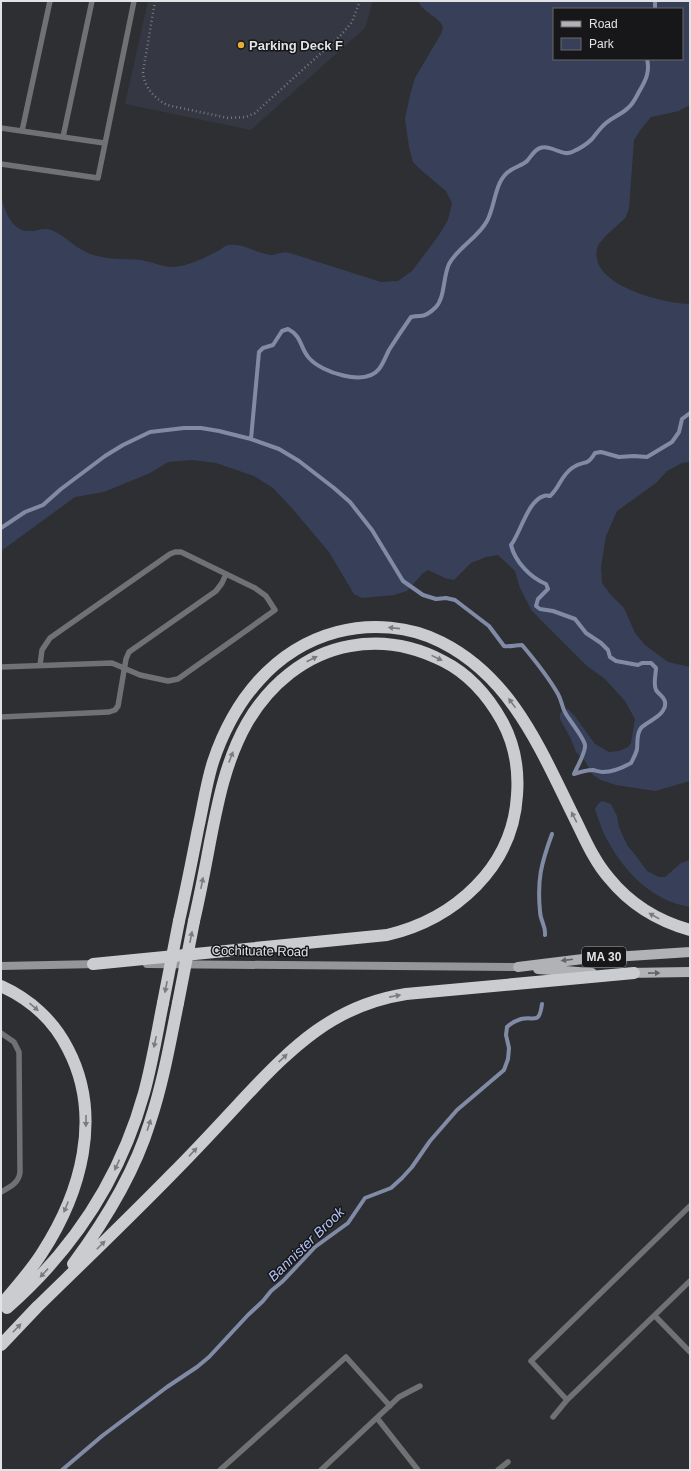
<svg xmlns="http://www.w3.org/2000/svg" width="691" height="1471" viewBox="0 0 691 1471" font-family="Helvetica,sans-serif">
<style>
.built{fill:#353842}
.green{fill:#384059;fill-rule:evenodd}
.lines{fill:none;stroke-linecap:round;stroke-linejoin:round}
.stream{stroke:#818ba6;stroke-width:4}
.path{stroke:#78797d;stroke-width:2.5;stroke-dasharray:1 3;stroke-linecap:butt}
.lane{stroke:#707173;stroke-width:5.5}
.secondary{stroke:#949699;stroke-width:8}
.primary{stroke:#b0b2b6;stroke-width:10}
.highway{stroke:#caccd0;stroke-width:12}
.highway-bridge{stroke:#caccd0;stroke-width:12}
.oneway{fill:#797b7e}
.oneway2{fill:#646468}
.poi-dot{fill:#e1af34;stroke:#171719;stroke-width:1.5}
.labels{text-anchor:middle;dominant-baseline:central;stroke-width:3;stroke-linejoin:round;paint-order:stroke}
.shield{fill:#171719;stroke:#a5a6a8;stroke-width:1}
.shield-label{font-size:12px;font-weight:bold;fill:#e2e3e5}
.poi-label{font-size:13px;font-weight:bold;fill:#e2e3e5;stroke:#171719;text-anchor:start}
.street-label{font-size:13px;fill:#e2e3e5;stroke:#171719}
.water-label{font-size:14px;font-style:italic;fill:#b1c2f5;stroke:#171719}
</style>
<rect width="100%" height="100%" fill="#2e2f33"/>
<path class="built" d="M148 1H373L365 28 251 130 125 104Z"/>
<path class="green" d="M418 1H690V105L679 111 651 117 641 129 634 140 629 208C628 211 627 214 626 217 618 226 600 238 597 249 589 286 665 304 690 304V462L682 463 667 471 656 483 617 511 606 536 601 567 602 583 611 595 624 608 635 633 645 645 668 662 690 667V781L655 791 616 785 601 780 593 775 585 761 576 752 570 737 560 719V713L568 709 574 715 595 744 609 752 619 751 628 747 631 743 635 719 625 701 605 679 587 666 532 611 520 588 515 571 498 555 486 557 471 563 454 580 445 578 428 570 423 573 407 591 394 595 362 598 354 594 329 552 291 507 273 488 254 476 216 463 192 460 168 462 150 473 104 492 75 497 1 551V195C4 210 12 233 31 231 39 231 43 227 51 230 64 235 72 245 84 251 102 261 122 258 141 260 152 262 162 267 173 267 189 266 204 258 218 251 222 249 225 245 229 245 244 243 257 254 272 255 275 255 278 253 281 253 285 252 289 253 293 254L381 282 398 281 412 271 439 235 448 220 452 203 446 191 421 170 413 162 409 147 405 119 410 95 415 78 441 34 443 27C438 15 424 14 418 1ZM554 9H682V59H554Z
M602 801 611 804 617 816 619 827 627 845 636 856 647 871 659 877H665L681 863 690 860V907C653 901 625 873 608 841 602 832 599 820 595 809L598 804Z"/>
<g class="lines">
<path class="stream" d="M655 1V9
M1 528 25 512 43 505 61 489 105 456 123 445 150 432 184 428H201L219 431 251 439
M574 774C577 767 586 752 585 745 584 738 570 721 566 714 562 708 562 701 558 694 550 680 533 658 522 645 515 645 510 647 504 646L489 626 455 600 446 598 436 599 423 595 403 581 372 530 350 502 334 488 299 461 279 449 251 439 259 352 263 348 273 345 282 331 288 329C302 336 300 348 309 358 321 372 365 387 379 369 383 364 386 356 389 350 396 339 404 327 411 317 415 316 417 316 420 316 426 316 432 311 436 307 445 297 443 277 449 264 458 247 478 238 487 221 496 205 494 180 511 170 517 166 523 165 527 161 531 157 534 150 540 148 551 144 562 157 572 152 579 149 587 144 592 139 597 133 600 128 606 123 613 117 622 114 628 108 634 103 636 97 640 90 646 80 650 71 647 59
M574 774C580 772 587 770 593 770 597 771 600 772 603 772 613 772 622 768 631 763 633 759 636 754 637 749 638 741 636 735 641 728 648 721 667 715 665 702 664 696 658 694 656 690 653 684 656 674 656 668L651 663H642L638 665 616 661 610 657 608 650 601 643 586 633 575 619 553 611 540 609 536 606 538 599 548 589 546 584C531 578 515 562 511 545 520 534 528 500 544 496 546 495 548 496 550 496 560 487 560 477 572 468 584 459 586 468 595 453L601 452 619 457 634 456 647 457 672 442 679 432 682 419 690 413
M545 935C546 925 540 921 540 911 537 880 541 864 552 834
M62 1470 102 1436 167 1387 197 1367 209 1357 248 1315 263 1301 271 1291 283 1281 315 1247 348 1223 365 1198 391 1188 402 1178 412 1167 430 1141 457 1110 504 1070 508 1059 509 1048 506 1035 507 1027C511 1023 515 1021 521 1019 535 1016 539 1025 542 1004"/>
<path class="path" d="M155 1 143 72C144 87 154 98 167 105L228 118 246 117 255 113 341 35 352 22 360 1"/>
<path class="lane" d="M1 128 104 143
M22 131 50 1
M63 137 92 1
M1 164 98 178 134 1
M1 667 112 663 140 675 168 681 178 679 275 610 266 596 255 588 181 552H175L170 554 50 638 42 650 40 665
M1 717 109 712 115 710 118 706 126 659 129 652 216 591 222 583 226 574
M1 1033 14 1042 19 1052 20 1172C19 1183 10 1187 1 1192
M690 1206 531 1361 567 1400 690 1281
M655 1316 690 1352
M553 1417 567 1400
M377 1418 418 1470
M220 1470 346 1357 390 1406
M321 1470 399 1397 420 1386
M498 1470 508 1462"/>
<path class="secondary" d="M147 964 518 967
M1 966 98 964"/>
<path class="primary" d="M518 967 583 959 690 952
M538 969 592 973
M626 973 690 972"/>
<path class="highway" d="M179 921C186 890 192 860 198 829 203 807 206 784 213 762 233 702 273 649 337 632 371 623 410 626 441 642 513 678 541 751 575 819 585 839 594 861 609 878 630 904 658 921 690 930
M93 964 387 935C455 919 513 867 517 795 519 769 514 743 502 721 488 696 469 674 443 661 414 646 382 640 350 646 305 654 269 685 247 723 226 760 218 801 210 842 205 869 200 895 194 921
M1 986C30 999 54 1021 68 1049 103 1116 81 1193 42 1253 30 1272 15 1288 1 1305
M73 1264C105 1221 134 1174 150 1122 163 1083 170 1043 178 1003
M7 1308C73 1250 120 1179 144 1093 152 1064 157 1033 163 1003
M33 1311C79 1266 126 1221 171 1175 196 1150 220 1124 244 1098 292 1047 334 1005 406 994L634 973
M1 1345 38 1306"/>
<path class="highway-bridge" d="M163 1003 179 921
M178 1003 194 921"/>
</g>
<defs><path id="oneway-solid" d="M-6-.8H1V-3.2L6.5 0L1 3.2V.8H-6Z"/></defs>
<g class="oneway">
<use href="#oneway-solid" transform="translate(394 628) rotate(-174)"/>
<use href="#oneway-solid" transform="translate(437 658) rotate(26)"/>
<use href="#oneway-solid" transform="translate(312 659) rotate(-27)"/>
<use href="#oneway-solid" transform="translate(512 703) rotate(-126)"/>
<use href="#oneway-solid" transform="translate(231 757) rotate(-69)"/>
<use href="#oneway-solid" transform="translate(574 817) rotate(-117)"/>
<use href="#oneway-solid" transform="translate(202 883) rotate(-79)"/>
<use href="#oneway-solid" transform="translate(654 916) rotate(-151)"/>
<use href="#oneway-solid" transform="translate(191 937) rotate(-79)"/>
<use href="#oneway-solid" transform="translate(166 987) rotate(101)"/>
<use href="#oneway-solid" transform="translate(395 996) rotate(-11)"/>
<use href="#oneway-solid" transform="translate(34 1007) rotate(41)"/>
<use href="#oneway-solid" transform="translate(155 1042) rotate(102)"/>
<use href="#oneway-solid" transform="translate(283 1058) rotate(-43)"/>
<use href="#oneway-solid" transform="translate(86 1121) rotate(91)"/>
<use href="#oneway-solid" transform="translate(149 1125) rotate(-72)"/>
<use href="#oneway-solid" transform="translate(193 1152) rotate(-47)"/>
<use href="#oneway-solid" transform="translate(117 1165) rotate(115)"/>
<use href="#oneway-solid" transform="translate(66 1207) rotate(112)"/>
<use href="#oneway-solid" transform="translate(101 1245) rotate(-45)"/>
<use href="#oneway-solid" transform="translate(44 1273) rotate(133)"/>
<use href="#oneway-solid" transform="translate(17 1328) rotate(-46)"/>
</g>
<g class="oneway2">
<use href="#oneway-solid" transform="translate(567 960) rotate(173)"/>
<use href="#oneway-solid" transform="translate(654 973) rotate(-1)"/>
</g>
<circle class="poi-dot" cx="241" cy="45" r="4"/>
<g class="labels">
<rect class="shield" x="582" y="947" width="44" height="20" rx="3"/>
<g class="shield-label">
<text x="604" y="957">MA 30</text>
</g>
<g class="poi-label">
<text x="249" y="45">Parking Deck F</text>
</g>
<g class="street-label">
<text transform="translate(260 951) rotate(1)">Cochituate Road</text>
</g>
<g class="water-label">
<text transform="translate(306 1244) rotate(-44)">Bannister Brook</text>
</g>
</g>
<rect width="691" height="1471" fill="none" stroke="#e2e3e5" stroke-width="4"/>
<rect x="553" y="8" width="130" height="52" fill="#171719" stroke="#68696b"/>
<rect x="561" y="21" width="20" height="6" fill="#b0b2b6" stroke="#68696b"/>
<text x="589" y="28" font-size="12" fill="#e2e3e5">Road</text>
<rect x="561" y="38" width="20" height="12" fill="#384059" stroke="#68696b"/>
<text x="589" y="48" font-size="12" fill="#e2e3e5">Park</text>
</svg>
